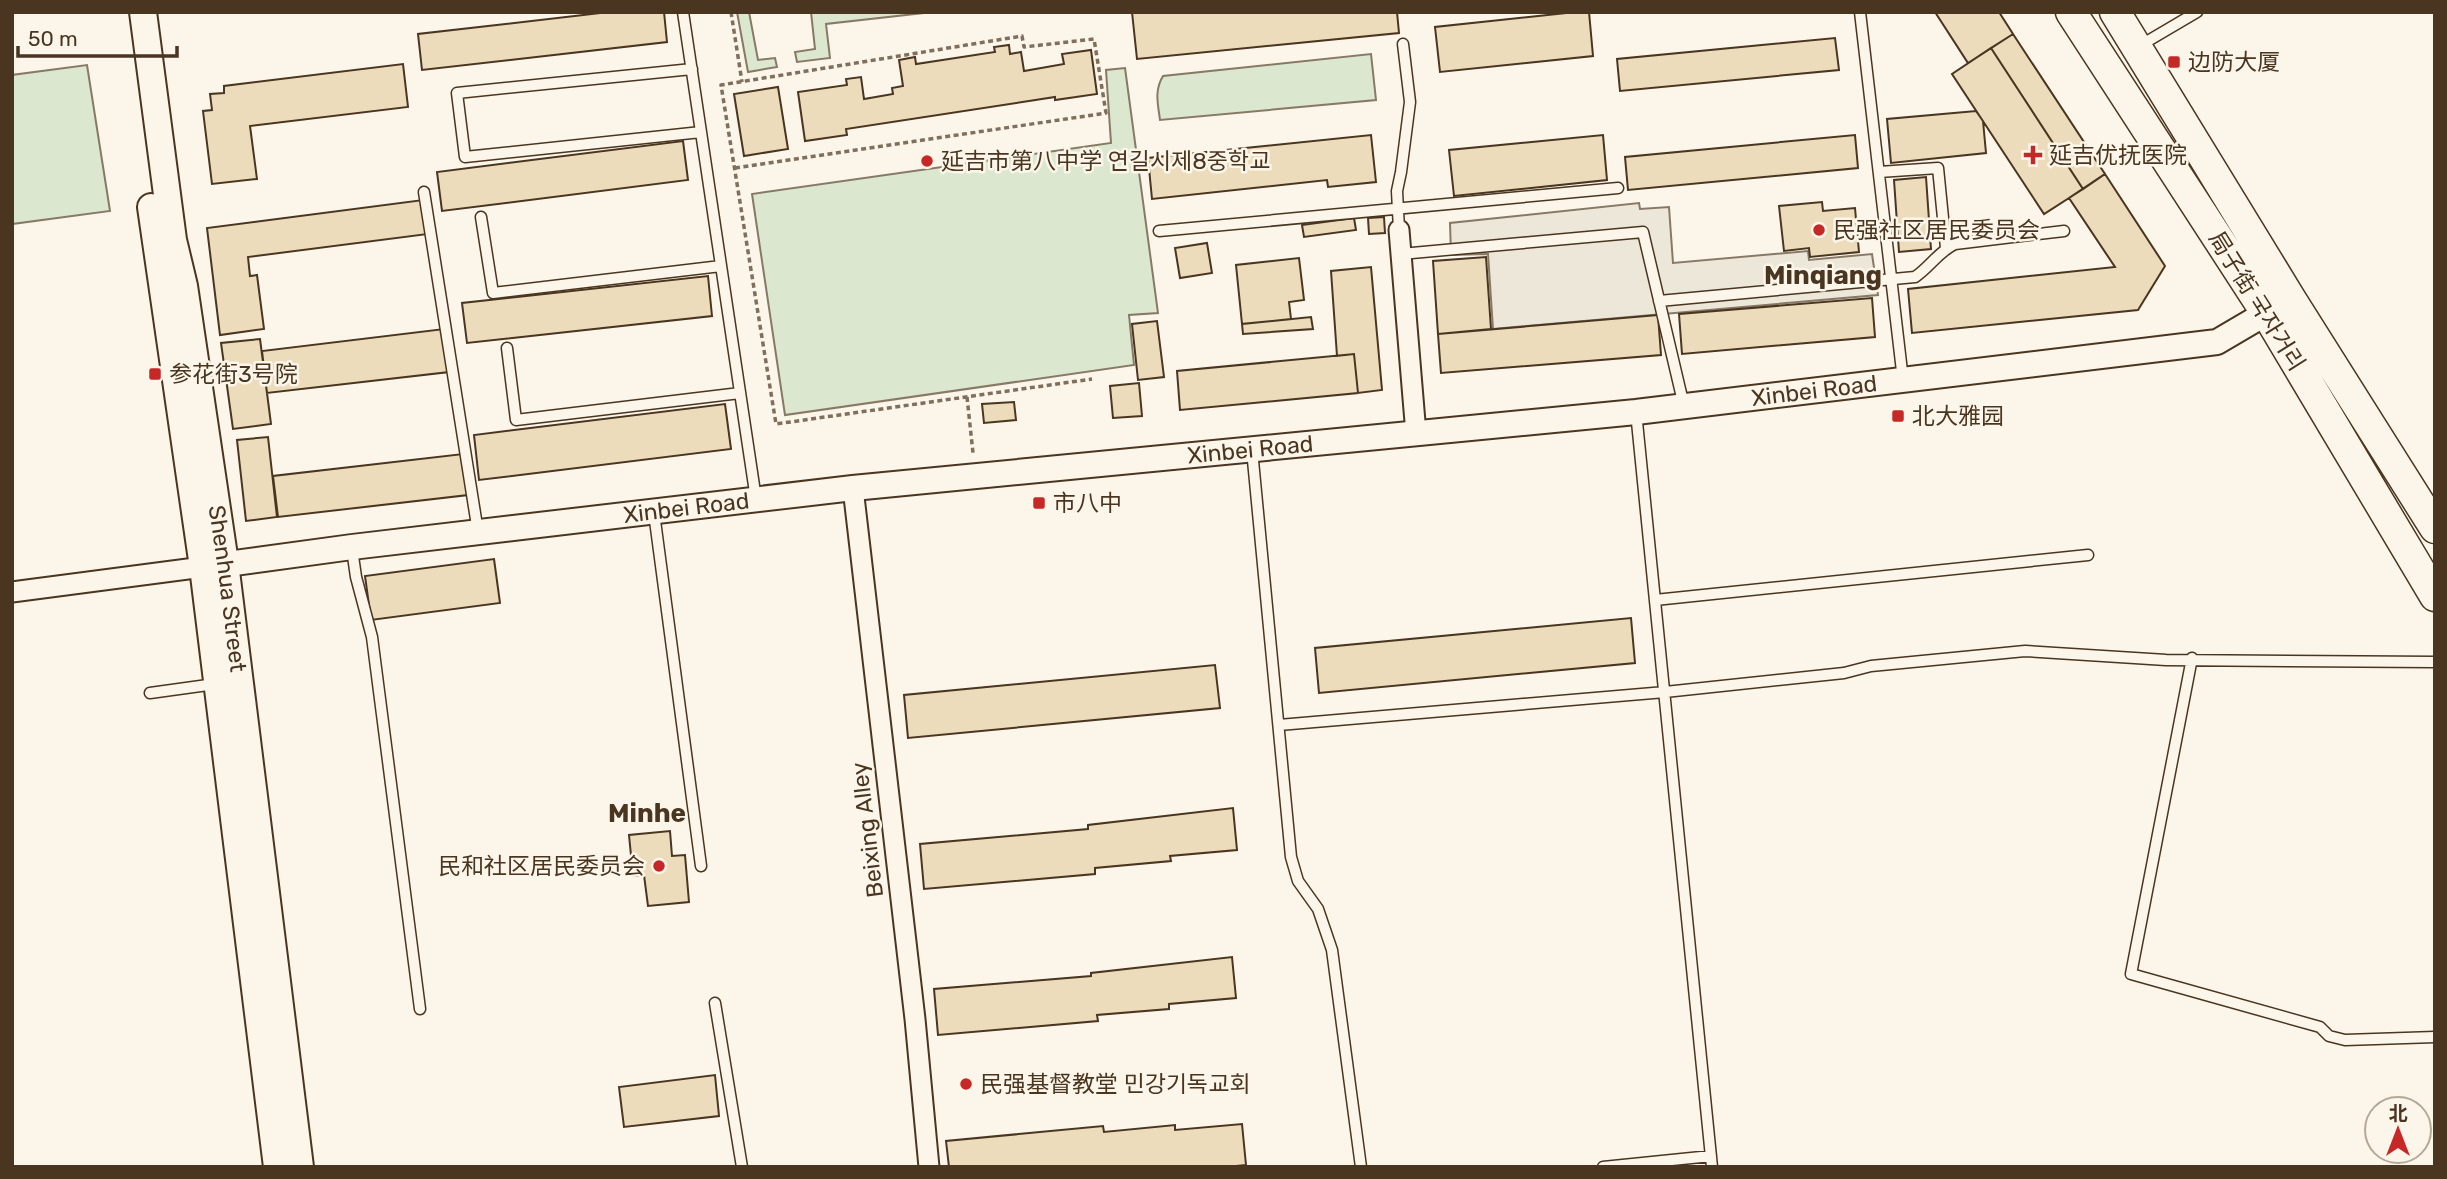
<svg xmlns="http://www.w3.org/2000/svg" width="2447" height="1179" viewBox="0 0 2447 1179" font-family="Rubik,'Noto Sans SC','Noto Sans KR',sans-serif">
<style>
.green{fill:#dce7d0;stroke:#887966;stroke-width:2}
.parking{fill:#ede7d9;stroke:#887966;stroke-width:2}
.building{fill:#ecdcbc;stroke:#4a3520;stroke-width:2}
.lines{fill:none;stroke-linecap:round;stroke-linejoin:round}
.service-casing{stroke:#4a3520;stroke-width:13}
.minor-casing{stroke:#4a3520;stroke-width:23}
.tertiary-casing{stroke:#4a3520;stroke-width:28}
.secondary-casing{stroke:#4a3520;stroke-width:30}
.primary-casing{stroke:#4a3520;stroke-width:33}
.path{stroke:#7f6f5c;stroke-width:3.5;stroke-dasharray:5 3.5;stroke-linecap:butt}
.service{stroke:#fbf6e9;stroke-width:10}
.minor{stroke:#fbf6e9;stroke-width:19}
.tertiary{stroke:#fbf6e9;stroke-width:24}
.secondary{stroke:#fbf6e9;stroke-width:26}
.primary{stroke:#fbf6e9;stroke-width:30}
.poi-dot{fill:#c62828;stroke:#fbf6e9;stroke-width:2.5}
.labels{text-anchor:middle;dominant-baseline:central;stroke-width:5;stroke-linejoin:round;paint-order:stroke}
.poi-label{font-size:23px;fill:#4a3520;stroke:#fbf6e9;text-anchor:start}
.street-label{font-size:23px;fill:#4a3520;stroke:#fbf6e9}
.quarter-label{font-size:26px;font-weight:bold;fill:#4a3520;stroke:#fbf6e9}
</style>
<rect width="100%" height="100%" fill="#fbf6e9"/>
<path class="green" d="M737 12H749L758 60 775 58 777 67 748 72Z
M811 12H933L826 24 830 58 797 62 795 52 815 49Z
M1371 54 1376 100 1160 120C1158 104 1154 91 1163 76Z
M87 65 110 211 12 224V75Z
M1125 68 1158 313 1129 315 1134 365 785 415 752 194 1111 143 1106 70Z"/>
<path class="parking" d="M1639 203 1640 209 1669 207 1673 263 1808 251 1809 260 1872 254 1878 295 1493 329 1488 254 1451 255 1450 223Z"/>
<path class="building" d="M609 12H664L667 42 422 70 418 34Z
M1132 12H1397L1399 33 1137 59Z
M1576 12H1589L1593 56 1440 72 1435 27Z
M1935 12H1999L2013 34 1968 63Z
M2013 34 2105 174 2083 189 1991 48Z
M1835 38 1839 70 1620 91 1617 59Z
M1009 45 1010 54 1021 52 1024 71 1064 64 1062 54 1091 50 1097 94 1055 100V97L846 129 847 135 805 141 798 92 847 85 846 79 861 77 864 99 893 94 892 88 903 86 899 60 915 57 916 64 995 52 994 47Z
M1991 48 2083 189 2044 214 1952 74Z
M403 64 408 107 250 126 257 179 212 184 203 111 212 110 210 94 224 93V86Z
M778 87 788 149 744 156 734 94Z
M1976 111 1983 121 1986 153 1891 163 1887 119Z
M1371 135 1376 182 1328 187 1327 180 1152 199 1148 158Z
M1603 135 1607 180 1454 196 1449 150Z
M1855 135 1858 168 1628 190 1625 157Z
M683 141 688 180 442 211 437 172Z
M2105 174 2165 266 2138 310 1912 333 1908 289 2115 267 2069 198Z
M1926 177 1931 249 1899 252 1894 180Z
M423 200 428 234 248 257 250 276 257 275 264 329 220 335 207 228Z
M1822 202 1823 211 1855 208 1859 252 1810 257 1809 248 1784 251 1779 206Z
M1384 217 1385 233 1369 234 1368 218Z
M1354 218 1356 230 1304 237 1302 225Z
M1207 243 1212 273 1180 278 1175 248Z
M1486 257 1491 329 1438 334 1433 261Z
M1299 258 1304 300 1289 302 1291 319 1242 324 1236 265Z
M1371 267 1382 390 1358 393 1354 354 1337 356 1331 271Z
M708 276 712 316 467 343 462 303Z
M1872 298 1875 337 1682 354 1679 314Z
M1658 315 1661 355 1441 373 1438 334Z
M1311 317 1313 329 1243 334 1242 324Z
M1157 321 1164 377 1138 380 1132 324Z
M444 329 449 372 267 393 262 351Z
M260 339 271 424 233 429 221 343Z
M1354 354 1358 393 1180 410 1177 371Z
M1139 383 1142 416 1113 418 1110 386Z
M1014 402 1016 420 984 423 982 404Z
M725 404 731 449 479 480 474 435Z
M268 437 277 517 246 521 237 440Z
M463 454 468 495 278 517 273 476Z
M494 559 500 603 371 620 365 576Z
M1631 618 1635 663 1319 693 1315 648Z
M1215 665 1220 708 908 738 904 695Z
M1233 808 1237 850 1170 856 1171 861 1095 868V874L924 889 920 844 1088 829V825Z
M670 831 672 856 685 855 689 902 648 906 644 875 633 876 629 835Z
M1232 957 1236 998 1169 1004V1009L1097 1015 1098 1021 938 1035 934 989 1091 976V973Z
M715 1075 719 1116 624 1127 619 1087Z
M1242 1124 1246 1165 1226 1167H949L946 1141 1103 1126 1104 1132 1175 1125V1130Z"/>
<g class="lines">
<g class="service-casing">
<path id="service" d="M683 12 756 499
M1860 12 1903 380
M2141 45 2197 12
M692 69 457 93 465 157 701 132
M1879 172 1938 168 1946 248
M424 192 478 532
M481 217 493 293 721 266
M1399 230 1397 191 1401 172 1410 102 1403 44
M1159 231 1618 188
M1401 254 1643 232 1684 406
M1659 301 1915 277C1930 267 1939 251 1955 244L2064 231
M507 348 516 420 740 393
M1636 412 1712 1167
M1252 450 1291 857 1298 881 1318 909 1332 950 1361 1167
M654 513 701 866
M352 549 356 577 372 637 420 1009
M1655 600 2088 555
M2192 658 2131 974 2320 1027 2329 1036 2345 1040 2435 1037
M150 693 215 684
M1279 725 1665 692 1844 673 1871 666 2025 651 2166 660 2435 662
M715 1003 742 1167
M1603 1167 1711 1156"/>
</g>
<g class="minor-casing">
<path id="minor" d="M1399 230 1416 434
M853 488 915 1019 929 1167
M12 592 203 567"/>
</g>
<g class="tertiary-casing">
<g id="tertiary">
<path id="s1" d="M205 567 352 547 853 488 1636 412 2217 342 2280 305"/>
</g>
</g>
<g class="secondary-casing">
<g id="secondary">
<path id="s2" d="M143 12 173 240 184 286 225 563 300 1167"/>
<path d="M151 207 203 567 277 1167"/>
</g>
</g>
<g class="primary-casing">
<path id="primary" d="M2071 12 2267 314 2435 596
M2115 12 2290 298 2435 528"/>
</g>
<path class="path" d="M731 12 742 82
M735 168 1106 113 1094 39 1024 47 1022 36 721 85 776 424 1092 379
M967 397 973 453"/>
<use href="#service" class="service"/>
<use href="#minor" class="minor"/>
<use href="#tertiary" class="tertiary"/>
<use href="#secondary" class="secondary"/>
<use href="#primary" class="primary"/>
</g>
<g class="poi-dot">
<rect x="2167" y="55" width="14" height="14" rx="3.5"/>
<path d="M2029.5 144.5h7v7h7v7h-7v7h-7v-7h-7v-7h7z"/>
<circle cx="927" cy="161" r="7"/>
<circle cx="1819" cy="230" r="7"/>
<rect x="148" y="367" width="14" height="14" rx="3.5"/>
<rect x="1891" y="409" width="14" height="14" rx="3.5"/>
<rect x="1032" y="496" width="14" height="14" rx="3.5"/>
<circle cx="659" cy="866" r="7"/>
<circle cx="966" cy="1084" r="7"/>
</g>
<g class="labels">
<g class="poi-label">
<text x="2188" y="62">边防大厦</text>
<text x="2049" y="155">延吉优抚医院</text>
<text x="941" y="161">延吉市第八中学 연길시제8중학교</text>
<text x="1833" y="230">民强社区居民委员会</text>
<text x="169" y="374">参花街3号院</text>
<text x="1912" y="416">北大雅园</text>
<text x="1053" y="503">市八中</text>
<text x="645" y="866" text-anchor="end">民和社区居民委员会</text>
<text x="980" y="1084">民强基督教堂 민강기독교회</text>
</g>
<g class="street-label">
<text transform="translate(2257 301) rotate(58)">局子街 국자거리</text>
<text stroke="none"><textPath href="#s1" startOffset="1619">Xinbei Road</textPath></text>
<text stroke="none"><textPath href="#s1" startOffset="1052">Xinbei Road</textPath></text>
<text stroke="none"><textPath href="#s1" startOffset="485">Xinbei Road</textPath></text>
<text stroke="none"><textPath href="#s2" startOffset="583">Shenhua Street</textPath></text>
<text transform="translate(867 830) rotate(-97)">Beixing Alley</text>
</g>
<g class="quarter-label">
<text x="1823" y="275">Minqiang</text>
<text x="647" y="813">Minhe</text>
</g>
</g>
<rect width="2447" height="1179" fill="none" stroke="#4a3520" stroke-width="28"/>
<g transform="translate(2398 1130)"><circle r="33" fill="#fbf6e9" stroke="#b4a999" stroke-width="2"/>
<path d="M0-5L12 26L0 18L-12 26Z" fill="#c62828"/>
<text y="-10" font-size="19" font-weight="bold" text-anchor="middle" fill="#4a3520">北</text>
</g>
<path d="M18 46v10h159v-10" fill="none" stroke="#4a3520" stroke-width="3.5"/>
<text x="28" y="46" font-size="21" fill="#4a3520" stroke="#fbf6e9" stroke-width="5" paint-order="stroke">50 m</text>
</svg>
